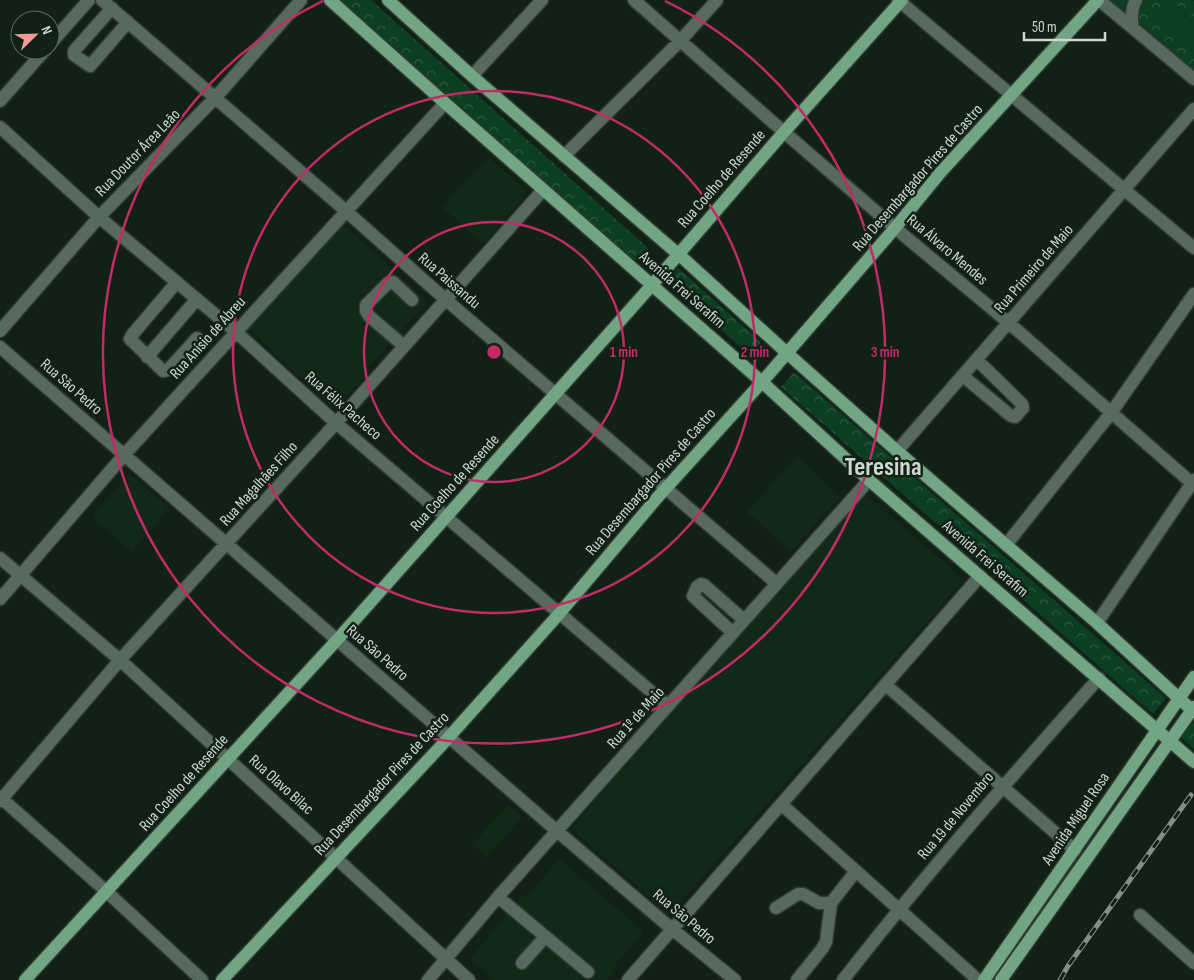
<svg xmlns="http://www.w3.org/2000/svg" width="1194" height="980" viewBox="0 0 1194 980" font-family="'Sofia Sans Condensed',sans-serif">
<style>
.built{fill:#12291a}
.park{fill:url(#park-crowns)}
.garden{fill:#0c3e22}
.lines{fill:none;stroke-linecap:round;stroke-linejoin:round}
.minor-casing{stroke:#313b34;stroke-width:15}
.major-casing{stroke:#313b34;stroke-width:15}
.minor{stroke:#576a5d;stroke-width:12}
.major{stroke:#71a583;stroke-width:12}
.rail-casing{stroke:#839087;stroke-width:5}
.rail{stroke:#112116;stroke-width:3;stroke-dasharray:9;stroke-linecap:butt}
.ring{fill:none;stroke:#c32b67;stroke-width:2.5}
.labels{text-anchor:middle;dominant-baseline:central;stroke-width:5;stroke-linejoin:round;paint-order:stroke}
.street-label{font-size:16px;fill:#cdd7d0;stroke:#112116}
.town-label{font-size:26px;font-weight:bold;fill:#cdd7d0;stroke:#112116}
.centre{fill:#c32b67;stroke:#112116;stroke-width:2.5}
.ring-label{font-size:15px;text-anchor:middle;font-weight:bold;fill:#c32b67;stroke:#112116;stroke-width:5;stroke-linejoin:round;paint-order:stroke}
</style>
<defs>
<pattern id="park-crowns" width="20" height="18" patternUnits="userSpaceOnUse" patternTransform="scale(1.25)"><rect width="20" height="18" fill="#0c3e22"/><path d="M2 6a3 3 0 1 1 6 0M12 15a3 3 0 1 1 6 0" fill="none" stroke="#2e5941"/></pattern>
</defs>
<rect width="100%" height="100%" fill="#112116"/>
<path class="built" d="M489 158 522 187 525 194 524 198 483 244 442 207Z
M343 224 424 299 426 303 367 368 370 371 334 409 247 327Z
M797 457 840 497 791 551 747 512Z
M129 474 169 508 132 552 92 517Z
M865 494 964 580 669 915 571 828Z
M508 805 522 817 487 857 473 844Z
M559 859 644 932 611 970 613 973 607 980H494L470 959 523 894 527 897Z"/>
<path class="park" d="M338 0H371L646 246 648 251 638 261 631 259Z
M1105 0H1192L1194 1V77Z
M678 268 760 341 762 349 757 362 674 287 675 272Z
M794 372 1166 698 1153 714 781 387Z
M1189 720 1194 724V749L1178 735Z"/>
<path class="garden" d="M1171 0 1194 20V43L1189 49 1155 19Z"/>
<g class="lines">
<g class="minor-casing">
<path id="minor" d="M102 0 346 211 445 299 776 583
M634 0 784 132 895 228 1009 323 1194 485
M898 0 1194 248
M1099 0 1194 79
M112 8 74 51V55L90 66 128 22
M1133 28C1131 18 1131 9 1136 0
M50 44 89 0
M472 76 542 0
M0 101 45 50
M0 127 99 217 236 332 336 423 668 706
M564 156 680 41 717 0
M177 282 132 335 130 339 163 371 168 370 197 338
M0 331 99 217 215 98 301 0
M404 346 369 316 366 311V305L388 283 393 282 412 300
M0 347 557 831 672 929 735 980
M147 357 197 299
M963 376 1011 416 1015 417 1023 408 1022 404 977 360
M897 451 1194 109
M1006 545 1111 413 1194 294
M0 558 120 660 469 980
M0 599 124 455 445 103
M1097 623 1194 480
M733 633 693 596 697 587 701 584 704 585 744 620
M886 685 1075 850
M0 797 107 892 202 980
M0 801 120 660 336 423 543 190
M781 804 978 980
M498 897 588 972
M776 908 798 894H803L819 903H831
M1140 915 1194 963
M522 963 545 937
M428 980 498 897 869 480
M628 980 980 576
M797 980 822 949 826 942 831 903 856 871
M843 980C924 876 1011 777 1099 678"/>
</g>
<g class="major-casing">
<path id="major" d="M330 0 445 103 762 382 869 480 1194 762
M388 0 472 76 685 260 787 353 897 451 1097 623 1194 712
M25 980 337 640 652 285 784 132 902 0
M222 980 440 747 559 614 657 498 762 382 895 228 940 173 1098 0
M984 980 1194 677
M1001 980 1194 707"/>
</g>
<use href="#minor" class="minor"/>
<use href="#major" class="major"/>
<g class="rail-casing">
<path id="rail" d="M1060 980 1068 966 1191 795"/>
</g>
<use href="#rail" class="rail"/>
</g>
<g class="ring">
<circle cx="494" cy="352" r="130"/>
<circle cx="494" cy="352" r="261"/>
<path d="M665 1A391 391 0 1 1 323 1"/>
</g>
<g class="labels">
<g class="street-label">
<text transform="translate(138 153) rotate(-46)">Rua Doutor Área Leão</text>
<text transform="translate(918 178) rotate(-49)">Rua Desembargador Pires de Castro</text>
<text transform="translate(722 179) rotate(-49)">Rua Coelho de Resende</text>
<text transform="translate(947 250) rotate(40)">Rua Álvaro Mendes</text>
<text transform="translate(1034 269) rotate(-49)">Rua Primeiro de Maio</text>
<text transform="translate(449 281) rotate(41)">Rua Paissandu</text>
<text transform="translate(682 290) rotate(41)">Avenida Frei Serafim</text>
<text transform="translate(208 338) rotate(-48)">Rua Anísio de Abreu</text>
<text transform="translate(71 387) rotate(41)">Rua São Pedro</text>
<text transform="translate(343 406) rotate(41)">Rua Félix Pacheco</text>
<text transform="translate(651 482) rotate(-49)">Rua Desembargador Pires de Castro</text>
<text transform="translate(455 483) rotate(-48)">Rua Coelho de Resende</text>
<text transform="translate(259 484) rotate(-48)">Rua Magalhães Filho</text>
<text transform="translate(985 559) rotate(41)">Avenida Frei Serafim</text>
<text transform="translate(377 653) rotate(41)">Rua São Pedro</text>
<text transform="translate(636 718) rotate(-48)">Rua 1º de Maio</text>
<text transform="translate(184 783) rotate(-48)">Rua Coelho de Resende</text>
<text transform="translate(382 784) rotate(-47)">Rua Desembargador Pires de Castro</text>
<text transform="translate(281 785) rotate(42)">Rua Olavo Bilac</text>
<text transform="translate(956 816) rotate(-50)">Rua 19 de Novembro</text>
<text transform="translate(1076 819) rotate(-56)">Avenida Miguel Rosa</text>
<text transform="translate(684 917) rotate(40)">Rua São Pedro</text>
</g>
<g class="town-label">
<text x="883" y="467">Teresina</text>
</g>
</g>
<circle cx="494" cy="352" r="8" class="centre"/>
<g class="ring-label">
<text x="624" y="357">1 min</text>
<text x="755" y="357">2 min</text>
<text x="885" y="357">3 min</text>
</g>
<g transform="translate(35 35) rotate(67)"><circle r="24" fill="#112116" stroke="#5c6a60"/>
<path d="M0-4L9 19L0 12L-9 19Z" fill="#f59b9c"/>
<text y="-8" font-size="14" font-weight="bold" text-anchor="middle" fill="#cdd7d0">N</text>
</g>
<path d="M1024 32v8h81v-8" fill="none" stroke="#cdd7d0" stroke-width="2.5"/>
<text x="1032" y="32" font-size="15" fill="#cdd7d0" stroke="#112116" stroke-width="4" paint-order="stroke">50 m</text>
</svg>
